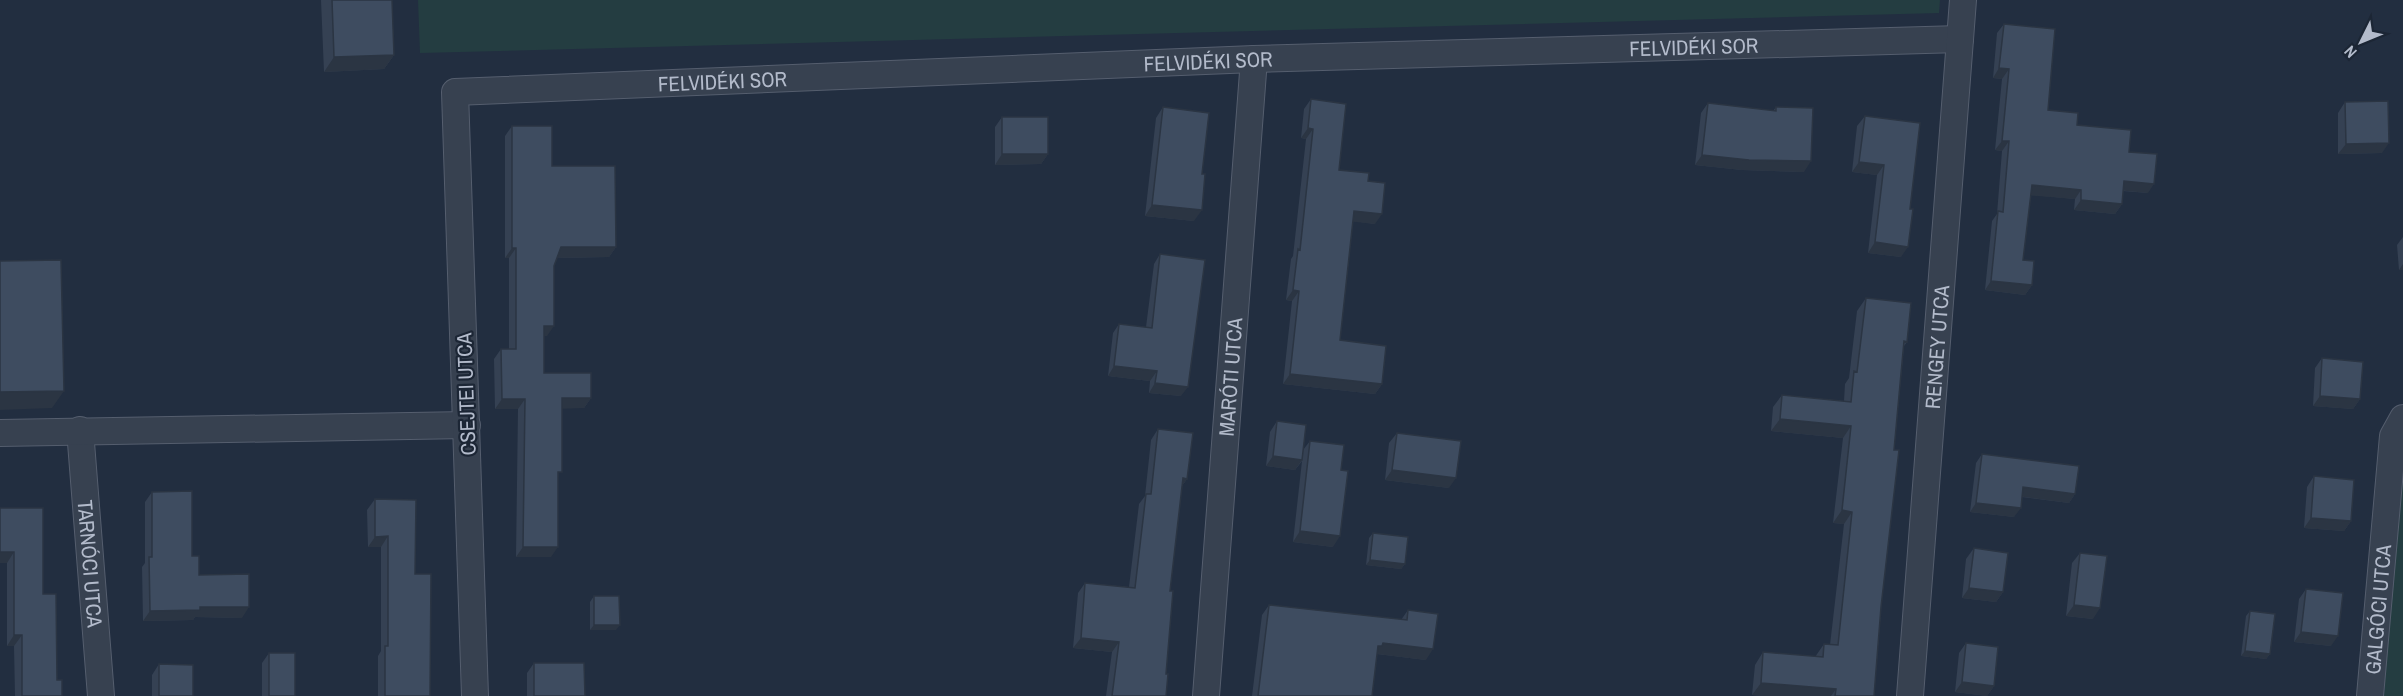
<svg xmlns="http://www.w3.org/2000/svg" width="2403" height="696" viewBox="0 0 2403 696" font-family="'Archivo Narrow',sans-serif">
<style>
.green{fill:#243d41}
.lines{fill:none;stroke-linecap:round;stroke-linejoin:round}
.minor-casing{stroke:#555e6e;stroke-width:28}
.minor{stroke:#374150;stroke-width:26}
.wall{fill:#354153}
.shaded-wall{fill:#2b3543}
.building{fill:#3e4c60;stroke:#2b3543;stroke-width:1.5}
.labels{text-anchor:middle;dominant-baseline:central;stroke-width:4.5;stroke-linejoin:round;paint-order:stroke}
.street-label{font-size:21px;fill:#b3bbcb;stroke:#1c2635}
</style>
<rect width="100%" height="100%" fill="#222e40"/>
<path class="green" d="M418 0H1940L1939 13 420 53Z
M2403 438V696H2384L2400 443Z"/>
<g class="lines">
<g class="minor-casing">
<g id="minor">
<path id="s1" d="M80 430 101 696"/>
<path d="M0 433 467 425"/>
<path id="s2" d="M475 696 455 92 1254 59 1960 39"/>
<path id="s3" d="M1206 696 1254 59"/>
<path id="s4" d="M1910 696 1963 0"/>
<path id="s5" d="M2370 696 2393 436 2403 418"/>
</g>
</g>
<use href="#minor" class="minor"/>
</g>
<path class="wall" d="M321 0H392L394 55 384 69 324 72Z
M2004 24 2048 110 2129 152 2148 193 2123 191 2122 204 2115 214 2074 210 2075 199 2031 195 2023 260 2032 285 2025 295 1985 290 1992 221 1997 214 2002 151 1995 150 2002 79 1993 78 1997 33Z
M1311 99 1339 170 1368 181 1375 224 1353 221 1340 340 1382 384 1375 394 1283 384 1292 301 1286 300 1291 259 1293 256 1306 139 1301 138 1304 109Z
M2345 102 2382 153 2338 154V113Z
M1708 103 1773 111 1776 107 1804 172 1742 170 1695 165 1701 113Z
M1163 107 1194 221 1145 216 1156 118Z
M1865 116 1910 209 1901 257 1868 253 1877 175 1852 172 1857 126Z
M1002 117 1048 154 1041 164 995 165V127Z
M512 126 552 166 616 247 609 257 557 258 554 266 547 336H544V373L591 398 584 408H562L558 479 551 557H516L518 409H495L494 359 501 349H509V258H505V136Z
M2403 237V270H2399L2397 245Z
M1160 254 1181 396 1149 393 1150 381 1108 376 1113 333 1119 324 1146 327 1154 264Z
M1866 298 1907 342 1904 346 1894 450 1874 696H1763L1752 695 1755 665 1763 652 1815 657 1824 644 1830 645 1844 524 1833 523 1843 438 1771 431 1773 407 1782 395 1844 401 1845 384 1849 378 1857 311Z
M2322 358 2360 399 2353 409 2313 406 2315 368Z
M1277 421 1303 450 1310 441 1341 470 1333 547 1293 542 1302 461 1295 470 1266 466 1270 432Z
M1158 429 1187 479 1182 486 1170 591 1166 674V696H1106L1112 652 1073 648 1078 593 1085 583 1129 587 1139 504 1145 496 1151 440Z
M1397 433 1449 488 1385 480 1389 443Z
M1982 454 2075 494 2069 503 2022 497 2014 517 1970 512 1976 463Z
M2314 476 2351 521 2344 531 2304 528 2307 487Z
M152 492 192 556 199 575 242 618 195 617 193 620 143 621 142 567 145 563V502Z
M375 499 415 574 430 696H378V656L381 651V547H368L367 510Z
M0 508 43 594 57 680 62 696H15L14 646H7V563Z
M1373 533 1405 564 1401 569 1366 565 1369 538Z
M1974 548 2003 592 1996 602 1962 598 1966 559Z
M2080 553 2093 619 2066 616 2072 563Z
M2306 589 2331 646 2294 642 2299 599Z
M594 596 616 630H590V602Z
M1269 605 1401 620 1408 610 1426 660 1377 654 1372 696H1252L1262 615Z
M2250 611 2270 654 2266 659 2241 656 2246 616Z
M1966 643 1994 686 1987 696 1955 692 1959 653Z
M269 653 295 696H262V663Z
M534 663 585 696H527V673Z
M159 664 193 696H152V675Z"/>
<path class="shaded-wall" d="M394 55 384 69 324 72 334 57Z
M1999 68 2009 69 2002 79 1993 78Z
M1308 128 1313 129 1306 139 1301 138Z
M2002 141H2009L2002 151 1995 150Z
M2389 143 2382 153 2338 154 2346 144Z
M1002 154H1048L1041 164 995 165Z
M1702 155 1811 161 1804 172 1742 170 1695 165Z
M1859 162 1884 165 1877 175 1852 172Z
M2124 181 2154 184 2148 193 2117 190Z
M2032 185 2081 190 2075 199 2025 195Z
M2081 200 2122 204 2115 214 2074 210Z
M1152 205 1202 210 1194 221 1145 216Z
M1354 211 1382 214 1375 224 1347 221Z
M1875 242 1908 247 1901 257 1868 253Z
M561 247H616L609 257 553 258Z
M512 248H516L509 258H505Z
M2403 264V270H2399Z
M1991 281 2032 285 2025 295 1985 290Z
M1293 290 1299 291 1292 301 1286 300Z
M544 326H554L547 336H537Z
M1114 366 1157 371 1150 381 1108 376Z
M1290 374 1382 384 1375 394 1283 384Z
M1155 383 1188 387 1181 396 1149 393Z
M64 391 52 408 0 410V392Z
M2320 396 2360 399 2353 409 2313 406Z
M562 398H591L584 408 555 409Z
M502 399H525L518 409H495Z
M1780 419 1851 426 1843 438 1771 431Z
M1273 456 1302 460 1295 470 1266 466Z
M1392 470 1456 478 1449 488 1385 480Z
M1183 478 1187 479 1180 489Z
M2023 487 2075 494 2069 503 2017 496Z
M1976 503 2021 508 2014 517 1970 512Z
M1842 510 1852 512 1844 524 1833 523Z
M2311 518 2351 521 2344 531 2304 528Z
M1300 531 1340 536 1333 547 1293 542Z
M388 536 381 547H368L375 537Z
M523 547H558L551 557H516Z
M0 552H14L7 563H0Z
M1370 560 1405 564 1401 569 1366 565Z
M1969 588 2003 592 1996 602 1962 598Z
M2074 605 2100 608 2093 619 2066 616Z
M200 607H249L242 618 195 617 193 620 143 621 150 611Z
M594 625H620L616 630H590Z
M2301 632 2338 636 2331 646 2294 642Z
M14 635H22L14 646H7Z
M1081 638 1119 642 1112 652 1073 648Z
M1383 643 1433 649 1426 660 1377 654 1378 646Z
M2245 651 2270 654 2266 659 2241 656Z
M1962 682 1994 686 1987 696 1955 692Z
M1761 683 1836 689 1831 696H1763L1752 695Z"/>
<path class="building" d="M332 0H392L394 55 334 57Z
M2004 24 2055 29 2048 110 2078 113 2077 125 2131 130 2129 152 2157 154 2154 184 2124 181 2122 204 2081 200V190L2032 185 2023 260 2034 261 2032 285 1991 281 1998 211 2003 212 2009 141H2002L2009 69 1999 68Z
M1311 99 1346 104 1339 170 1369 173 1368 181 1385 183 1382 214 1354 211 1340 340 1386 346 1382 384 1290 374 1299 291 1293 290 1298 249 1300 250 1313 129 1308 128Z
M2388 101 2389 143 2346 144 2345 102Z
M1708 103 1776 111V107L1813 108 1811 161 1749 160 1702 155Z
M1163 107 1209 113 1202 174H1205L1202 210 1152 205Z
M1865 116 1920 123 1910 209H1913L1908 247 1875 242 1884 165 1859 162Z
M1002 117H1048V154H1002Z
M512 126H552V166H615L616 247H561L554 266V326H544V373H591V398H562V472H558V547H523L525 399H502L501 349H516V248H512Z
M1160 254 1205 260 1188 387 1155 383 1157 371 1114 366 1119 324 1152 328Z
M61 260 64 391 0 392V261Z
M1866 298 1911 303 1907 342 1904 341 1894 450H1899L1881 607 1874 696H1835L1836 689 1761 683 1763 652 1823 657 1824 644 1838 645 1852 512 1842 510 1851 426 1780 419 1782 395 1851 402 1854 371 1857 372Z
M2322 358 2363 362 2360 399 2320 396Z
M1277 421 1306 425 1302 460 1273 456Z
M1158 429 1193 433 1187 479 1183 478 1170 591H1173L1166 674H1168L1166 696H1112L1119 642 1081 638 1085 583 1135 588 1146 494H1151Z
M1397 433 1461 441 1456 478 1392 470Z
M1310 441 1344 445 1341 470 1348 471 1340 536 1300 531Z
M1982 454 2079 466 2075 494 2023 487 2021 508 1976 503Z
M2314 476 2354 480 2351 521 2311 518Z
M192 491V556H199V575L249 574V607H200V610L150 611 149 557H152V492Z
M375 499 416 500 415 574H431L430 696H385V646H388V536L375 537Z
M0 508H43V594H56L57 680H62V696H22V635H14V552H0Z
M1373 533 1408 537 1405 564 1370 560Z
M1974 548 2008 553 2003 592 1969 588Z
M2080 553 2107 556 2100 608 2074 605Z
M2306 589 2343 593 2338 636 2301 632Z
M594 596H619L620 625H594Z
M1269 605 1407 620 1408 610 1438 614 1433 649 1383 643 1382 646H1378L1372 696H1258Z
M2250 611 2275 614 2270 654 2245 651Z
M1966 643 1998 647 1994 686 1962 682Z
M269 653H295V696H269Z
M534 663H584L585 696H534Z
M159 664 193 665V696H159Z"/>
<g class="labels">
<g class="street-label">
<text stroke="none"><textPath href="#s2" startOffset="1844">FELVIDÉKI SOR</textPath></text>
<text stroke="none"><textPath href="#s2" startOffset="1358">FELVIDÉKI SOR</textPath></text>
<text stroke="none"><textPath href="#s2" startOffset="872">FELVIDÉKI SOR</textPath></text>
<text stroke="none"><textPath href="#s4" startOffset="350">RENGEY UTCA</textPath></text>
<text stroke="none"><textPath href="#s3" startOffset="320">MARÓTI UTCA</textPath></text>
<text transform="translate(466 394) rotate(-92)">CSEJTEI UTCA</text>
<text stroke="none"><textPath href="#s1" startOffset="134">TARNÓCI UTCA</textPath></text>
<text stroke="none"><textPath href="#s5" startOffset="87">GALGÓCI UTCA</textPath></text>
</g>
</g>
<g transform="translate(2361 42) rotate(227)" stroke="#1c2635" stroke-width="4.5" paint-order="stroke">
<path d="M0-4.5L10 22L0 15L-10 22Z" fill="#b3bbcb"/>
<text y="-9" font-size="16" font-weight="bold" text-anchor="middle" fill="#b3bbcb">N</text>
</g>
</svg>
